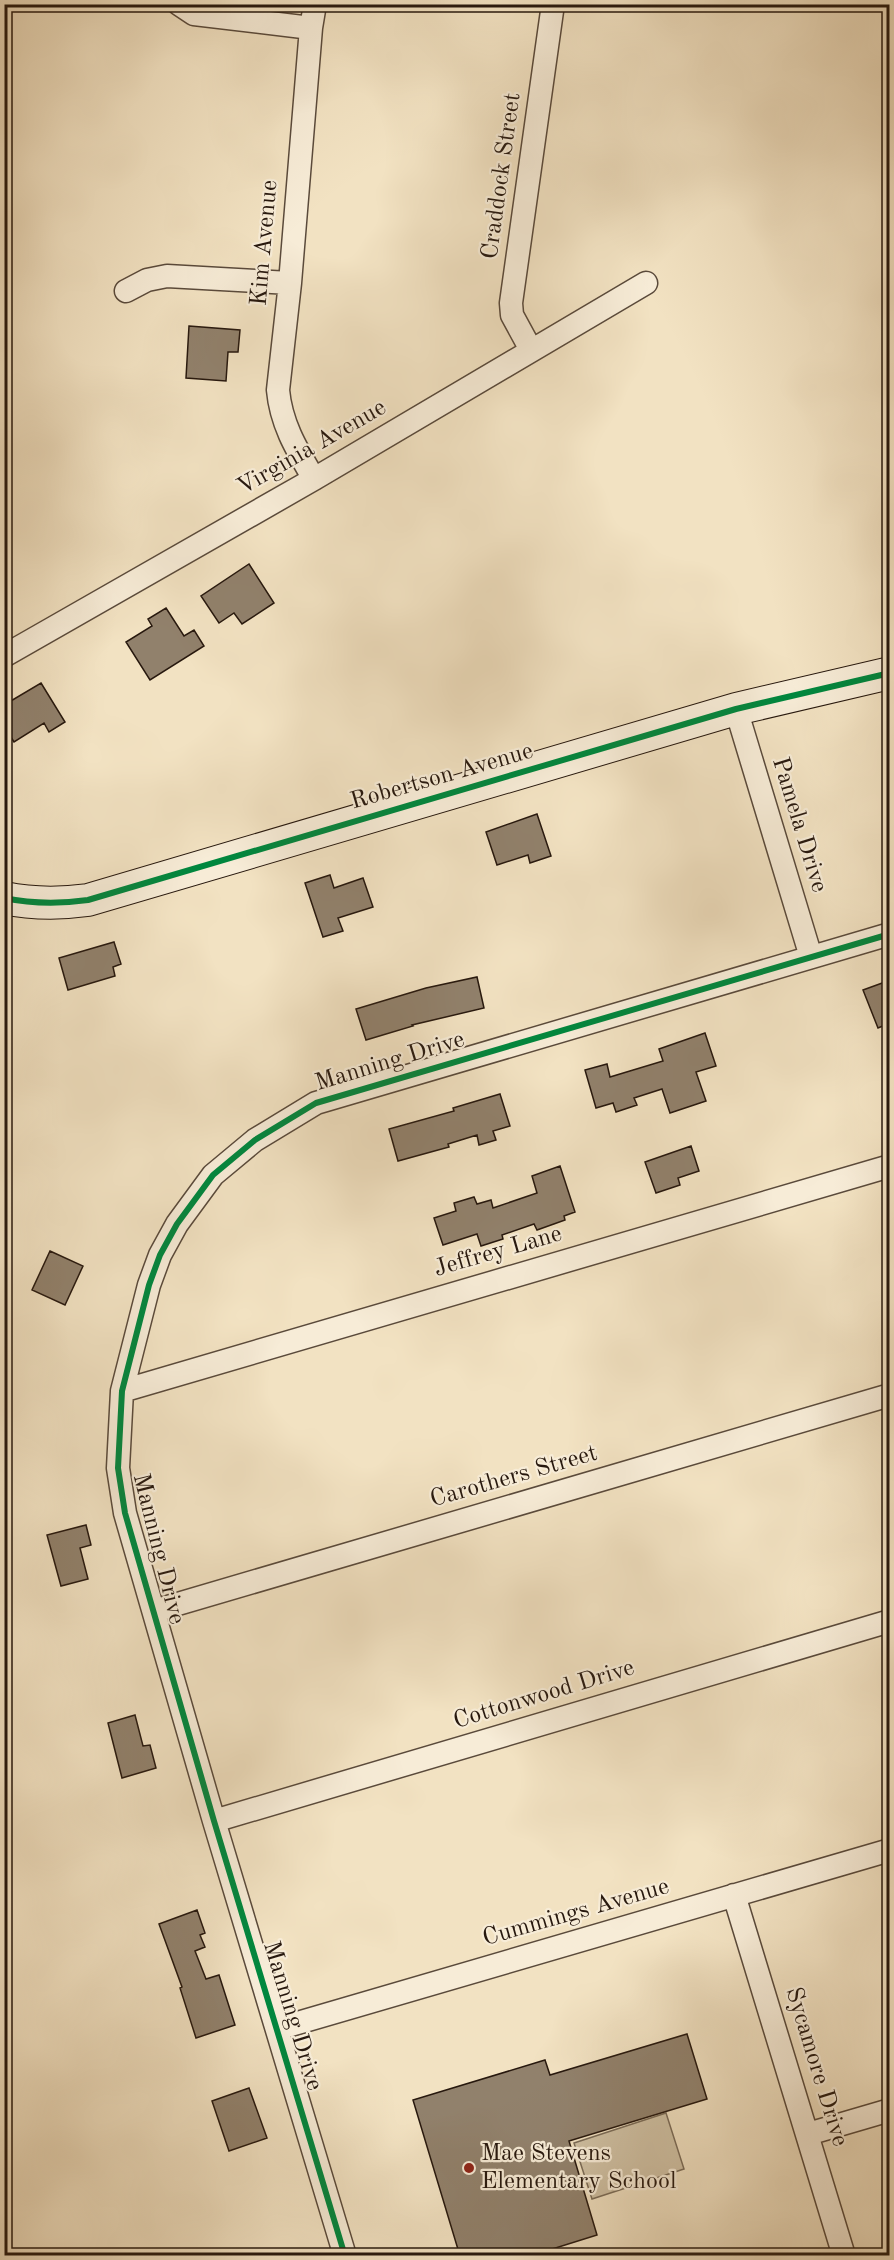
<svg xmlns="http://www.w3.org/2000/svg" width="894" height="2260" viewBox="0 0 894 2260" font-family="'Old Standard TT',serif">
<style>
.green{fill:#cfc0a3;stroke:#7b6c58;stroke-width:1.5}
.building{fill:#91816c;stroke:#27180e;stroke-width:1.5}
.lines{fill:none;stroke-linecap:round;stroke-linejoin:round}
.street-casing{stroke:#5a4a3b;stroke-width:25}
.secondary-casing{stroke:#27180e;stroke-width:34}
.street{stroke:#f7ecd7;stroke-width:22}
.secondary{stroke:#f7ecd7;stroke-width:32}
.cycleway-casing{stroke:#f7ecd7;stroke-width:10}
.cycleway{stroke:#00873e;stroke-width:6}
.poi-dot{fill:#8f2418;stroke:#f7ecd7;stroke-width:2}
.labels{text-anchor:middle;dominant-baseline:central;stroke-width:4.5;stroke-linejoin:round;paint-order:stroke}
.street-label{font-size:24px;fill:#27180e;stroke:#f7ecd7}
.poi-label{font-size:24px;fill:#27180e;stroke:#f7ecd7;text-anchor:start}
</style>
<rect width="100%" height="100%" fill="#f2e2c2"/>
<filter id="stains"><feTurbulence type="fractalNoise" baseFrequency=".00333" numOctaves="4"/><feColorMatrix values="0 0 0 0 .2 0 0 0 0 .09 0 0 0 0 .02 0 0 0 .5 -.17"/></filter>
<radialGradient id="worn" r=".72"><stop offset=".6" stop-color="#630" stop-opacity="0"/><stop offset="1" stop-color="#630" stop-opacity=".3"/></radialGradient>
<path class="green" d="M666 2113 684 2169 592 2199 574 2143Z"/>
<path class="building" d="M189 326 240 330 238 352H228L226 381 186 378Z
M249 564 274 603 242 624 234 613 219 623 201 596Z
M166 608 184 636 194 630 204 646 150 680 126 642 152 626 148 619Z
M41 683 65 722 49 732 44 723 14 742 4 726V705Z
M537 814 551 856 530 863 528 855 497 865 486 832Z
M330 875 334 888 363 878 373 907 338 918 343 931 323 937 305 883Z
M114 942 121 964 113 967 115 976 68 990 59 958Z
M477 977 484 1008 412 1025 413 1026 366 1040 356 1009 426 988Z
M885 982 890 995V1023L878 1028 863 990Z
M705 1033 716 1066 696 1072 706 1101 670 1113 662 1089 634 1098 637 1105 616 1112 613 1103 596 1108 585 1070 607 1064 610 1077 663 1061 659 1049Z
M500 1094 510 1126 493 1131 496 1140 479 1145 477 1135 448 1144 449 1147 398 1161 389 1129 454 1111 453 1108Z
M691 1146 699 1171 678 1178 680 1185 656 1193 645 1162Z
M560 1166 575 1212 564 1216 565 1220 537 1230 534 1224 502 1235 503 1239 481 1246 477 1234 443 1245 434 1218 456 1211 454 1203 474 1197 477 1204 491 1200 493 1208 537 1193 532 1176Z
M50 1251 83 1266 65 1305 32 1290Z
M86 1525 91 1545 80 1548 88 1579 61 1586 47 1535Z
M135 1715 143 1746 150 1745 156 1768 122 1778 108 1723Z
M197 1910 205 1933 200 1935 205 1947 195 1951 206 1979 219 1975 235 2025 196 2038 180 1988 182 1987 159 1924Z
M687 2034 707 2099 569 2141 597 2235 530 2256H460L413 2100 545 2060 550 2075Z
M249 2088 267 2138 229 2151 212 2101Z"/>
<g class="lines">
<g class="street-casing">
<path id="street" d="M179 4 194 14 311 28
M126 291 147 280 167 276 290 283
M531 350 512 315 511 303 553 4
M314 479C297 450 281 424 278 390L290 283 311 28 315 4
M4 656 314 479 646 283
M736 709 811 957
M122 1391 890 1166
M154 1611 890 1395
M214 1821 890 1621
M734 1895 844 2256
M277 2029 890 1850
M808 2134 890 2110
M345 2256 214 1821 125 1513 118 1468 122 1391 149 1285 160 1255 177 1224 213 1175 255 1140 316 1103 890 934"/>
</g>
<g class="secondary-casing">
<path id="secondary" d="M4 898C33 904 59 904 88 900L736 709 890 673"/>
</g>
<use href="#street" class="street"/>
<use href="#secondary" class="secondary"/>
<g class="cycleway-casing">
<path id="cycleway" d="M4 898C33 904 59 904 88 900L736 709 890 673
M345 2256 214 1821 125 1513 118 1468 122 1391 149 1285 160 1255 177 1224 213 1175 255 1140 316 1103 890 934"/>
</g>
<use href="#cycleway" class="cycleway"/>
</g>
<circle class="poi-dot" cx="469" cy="2168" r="6"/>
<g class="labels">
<g class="street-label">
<text transform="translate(502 176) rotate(-82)">Craddock Street</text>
<text transform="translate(265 243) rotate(-85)">Kim Avenue</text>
<text transform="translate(312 448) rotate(-30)">Virginia Avenue</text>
<text transform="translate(442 777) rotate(-16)">Robertson Avenue</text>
<text transform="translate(799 825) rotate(73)">Pamela Drive</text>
<text transform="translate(390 1062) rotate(-17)">Manning Drive</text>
<text transform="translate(498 1252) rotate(-16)">Jeffrey Lane</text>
<text transform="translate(514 1477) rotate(-16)">Carothers Street</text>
<text transform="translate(158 1549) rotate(76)">Manning Drive</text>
<text transform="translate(544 1695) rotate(-17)">Cottonwood Drive</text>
<text transform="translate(576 1913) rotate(-16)">Cummings Avenue</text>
<text transform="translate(292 2016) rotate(73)">Manning Drive</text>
<text transform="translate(816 2067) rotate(73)">Sycamore Drive</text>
</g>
<g class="poi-label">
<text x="481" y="2154">Mae Stevens<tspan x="481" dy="28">Elementary School</tspan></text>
</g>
</g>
<rect width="894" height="2260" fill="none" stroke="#f2e2c2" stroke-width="24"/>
<rect x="6" y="6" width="882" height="2248" fill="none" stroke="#27180e" stroke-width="3"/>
<rect x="12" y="12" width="870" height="2236" fill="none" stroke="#27180e" stroke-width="1.5"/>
<rect width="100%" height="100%" filter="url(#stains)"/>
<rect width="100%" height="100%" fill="url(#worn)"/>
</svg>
